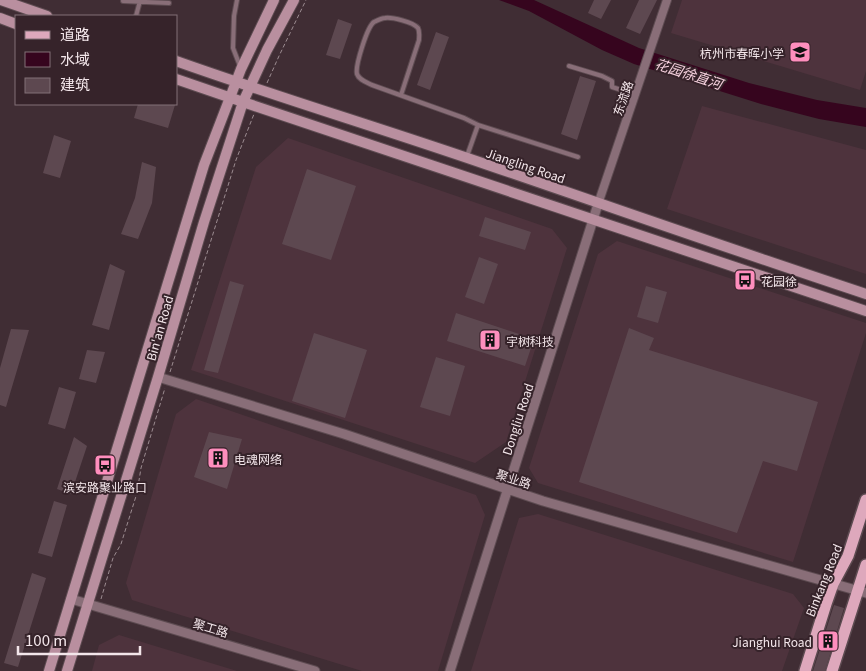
<svg xmlns="http://www.w3.org/2000/svg" width="866" height="671" viewBox="0 0 866 671" font-family="Georgia,'Noto Sans SC',serif">
<style>
.built{fill:#4e333d}
.water{fill:#36051e}
.building{fill:#5d4850}
.lines{fill:none;stroke-linecap:round;stroke-linejoin:round}
.service-casing{stroke:#5d4b51;stroke-width:6}
.minor-casing{stroke:#5d4b51;stroke-width:10}
.tertiary-casing{stroke:#5d4b51;stroke-width:11}
.secondary-casing{stroke:#5d4b51;stroke-width:12}
.primary-casing{stroke:#5d4b51;stroke-width:14}
.path{stroke:#9c8c91;stroke-width:1;stroke-dasharray:4 2.5;stroke-linecap:butt}
.service{stroke:#896e78;stroke-width:4}
.minor{stroke:#896e78;stroke-width:8}
.tertiary{stroke:#896e78;stroke-width:9}
.secondary{stroke:#b98f9f;stroke-width:10}
.primary{stroke:#dea8bc;stroke-width:11}
.labels{text-anchor:middle;dominant-baseline:central;stroke-width:4;stroke-linejoin:round;paint-order:stroke}
.poi-label{font-size:12px;fill:#f3e6ea;stroke:#36232a;text-anchor:start}
.street-label{font-size:12px;fill:#f3e6ea;stroke:#36232a}
.water-label{font-size:14px;font-style:italic;fill:#f5d0dd;stroke:#36232a}
</style>
<rect width="100%" height="100%" fill="#402d34"/>
<path class="built" d="M682 0H866V71L860 90 671 33Z
M702 106 866 150V274L667 209Z
M288 138 552 229 567 248 506 442 475 463 191 370 256 167Z
M617 241 866 323V333L793 562 538 483 529 468 598 254Z
M196 399 476 495 485 515 438 671H362L132 600 126 583 176 414Z
M538 514 793 594 804 608 782 671H471L519 518Z
M119 635 237 671H92L99 645Z"/>
<path class="water" d="M499 0H534L639 48 749 83 817 100 866 108V127L819 119 761 104 634 64 602 50 529 11Z"/>
<path class="building" d="M594 0H611L601 19 588 13Z
M639 0H657L640 34 626 28Z
M338 19 352 24 340 59 326 55Z
M436 32 449 37 430 90 417 85Z
M580 76 596 81 577 140 561 134Z
M138 104H171L175 105 168 128 134 118Z
M54 135 71 141 60 178 43 173Z
M142 162 156 167 152 203 138 239 121 234 135 198Z
M307 169 356 186 331 260 282 244Z
M485 217 531 232 525 250 479 236Z
M479 257 498 264 484 304 465 297Z
M110 264 125 271 109 330 92 325Z
M230 281 244 285 218 373 204 370Z
M646 286 667 292 658 323 637 317Z
M456 313 534 339 525 366 447 341Z
M629 328 654 338 649 350 818 402 797 471 763 461 737 533 579 482Z
M11 329 29 330 6 407 0 405V368Z
M314 333 367 350 345 418 292 401Z
M87 350 105 352 96 383 79 379Z
M436 357 465 366 450 416 420 407Z
M59 387 76 392 65 429 48 424Z
M209 432 242 439 227 489 194 477Z
M74 437 87 446 71 494 57 489Z
M54 501 67 505 52 557 38 553Z
M32 573 46 578 18 667 4 663Z
M834 605 844 608 825 671H813Z"/>
<g class="lines">
<g class="service-casing">
<path id="service" d="M237 0 234 16 233 48 240 66
M123 1 169 3
M136 16 140 1
M569 66 602 76 612 81V87L634 94
M401 95 419 40C419 36 420 32 418 28 413 22 392 17 385 18 382 18 376 21 374 22 367 27 355 66 357 74 359 80 366 82 372 85L464 118 478 125 578 157
M467 156 478 125"/>
</g>
<g class="minor-casing">
<path id="minor" d="M598 204 667 0"/>
</g>
<g class="tertiary-casing">
<path id="tertiary" d="M158 377 344 434 543 501 866 593
M71 599 315 671
M450 671 598 204"/>
</g>
<g class="secondary-casing">
<path id="secondary" d="M1 0 47 16
M0 18 16 24
M176 61C280 98 384 129 488 165 614 208 739 252 866 294
M176 79 243 102 866 311
M49 671 204 165 241 69 274 0
M67 671 158 377 204 222 243 102 267 50 294 0"/>
</g>
<g class="primary-casing">
<path id="primary" d="M805 671 826 604 833 584 848 556 866 500
M832 671 866 565"/>
</g>
<path class="path" d="M267 83 279 56 306 0
M170 372 236 160 254 114
M101 599 113 558 121 544 137 493 141 468 165 388"/>
<use href="#service" class="service"/>
<use href="#minor" class="minor"/>
<use href="#tertiary" class="tertiary"/>
<use href="#secondary" class="secondary"/>
<use href="#primary" class="primary"/>
</g>
<defs>
<g id="school-square" transform="scale(1.125)"><rect x="-9" y="-9" width="18" height="18" rx="4" fill="#fe8ebd" stroke="#36232a"/><path d="M0-5L7-2L0 1L-7-2ZM-4 1L0 2.5L4 1V4Q0 6-4 4Z" fill="#111"/></g>
<g id="bus-square" transform="scale(1.125)"><rect x="-9" y="-9" width="18" height="18" rx="4" fill="#fe8ebd" stroke="#36232a"/><path d="M-5-6H5V4H4V6H2V4H-2V6H-4V4H-5ZM-3.5-4V0h7V-4ZM-3.5 1.2v1.5H-2V1.2ZM2 1.2v1.5H3.5V1.2Z" fill="#111"/></g>
<g id="building-square" transform="scale(1.125)"><rect x="-9" y="-9" width="18" height="18" rx="4" fill="#fe8ebd" stroke="#36232a"/><path d="M-4-6H4V6H1V3H-1V6H-4ZM-2.5-4.3h1.7v1.8h-1.7ZM.8-4.3h1.7v1.8H.8ZM-2.5-1h1.7V.8h-1.7ZM.8-1h1.7V.8H.8Z" fill="#111"/></g>
</defs>
<g fill-rule="evenodd">
<use href="#school-square" x="800" y="52"/>
<use href="#bus-square" x="745" y="280"/>
<use href="#building-square" x="490" y="340"/>
<use href="#building-square" x="218" y="458"/>
<use href="#bus-square" x="105" y="465"/>
<use href="#building-square" x="828" y="641"/>
</g>
<g class="labels">
<g class="poi-label">
<text x="784" y="52" text-anchor="end">杭州市春晖小学</text>
<text x="761" y="280">花园徐</text>
<text x="506" y="340">宇树科技</text>
<text x="234" y="458">电魂网络</text>
<text x="105" y="486" text-anchor="middle">滨安路聚业路口</text>
<text x="812" y="641" text-anchor="end">Jianghui Road</text>
</g>
<g class="street-label">
<text transform="translate(622 98) rotate(-71)">东流路</text>
<text transform="translate(526 165) rotate(19)">Jiangling Road</text>
<text transform="translate(159 328) rotate(-74)">Bin'an Road</text>
<text transform="translate(517 419) rotate(-72)">Dongliu Road</text>
<text transform="translate(514 478) rotate(18)">聚业路</text>
<text transform="translate(823 580) rotate(-68)">Binkang Road</text>
<text transform="translate(211 627) rotate(17)">聚工路</text>
</g>
<g class="water-label">
<text transform="translate(689 73) rotate(18)">花园徐直河</text>
</g>
</g>
<rect x="15" y="15" width="162" height="90" fill="#36232a" stroke="#827177"/>
<rect x="25" y="31" width="25" height="8" fill="#dea8bc" stroke="#827177"/>
<text x="60" y="40" font-size="15" fill="#f3e6ea">道路</text>
<rect x="25" y="52" width="25" height="15" fill="#36051e" stroke="#827177"/>
<text x="60" y="65" font-size="15" fill="#f3e6ea">水域</text>
<rect x="25" y="78" width="25" height="15" fill="#5d4850" stroke="#827177"/>
<text x="60" y="90" font-size="15" fill="#f3e6ea">建筑</text>
<path d="M18 646v8h122v-8" fill="none" stroke="#f3e6ea" stroke-width="2.5"/>
<text x="25" y="646" font-size="15" fill="#f3e6ea" stroke="#36232a" stroke-width="4" paint-order="stroke">100 m</text>
</svg>
